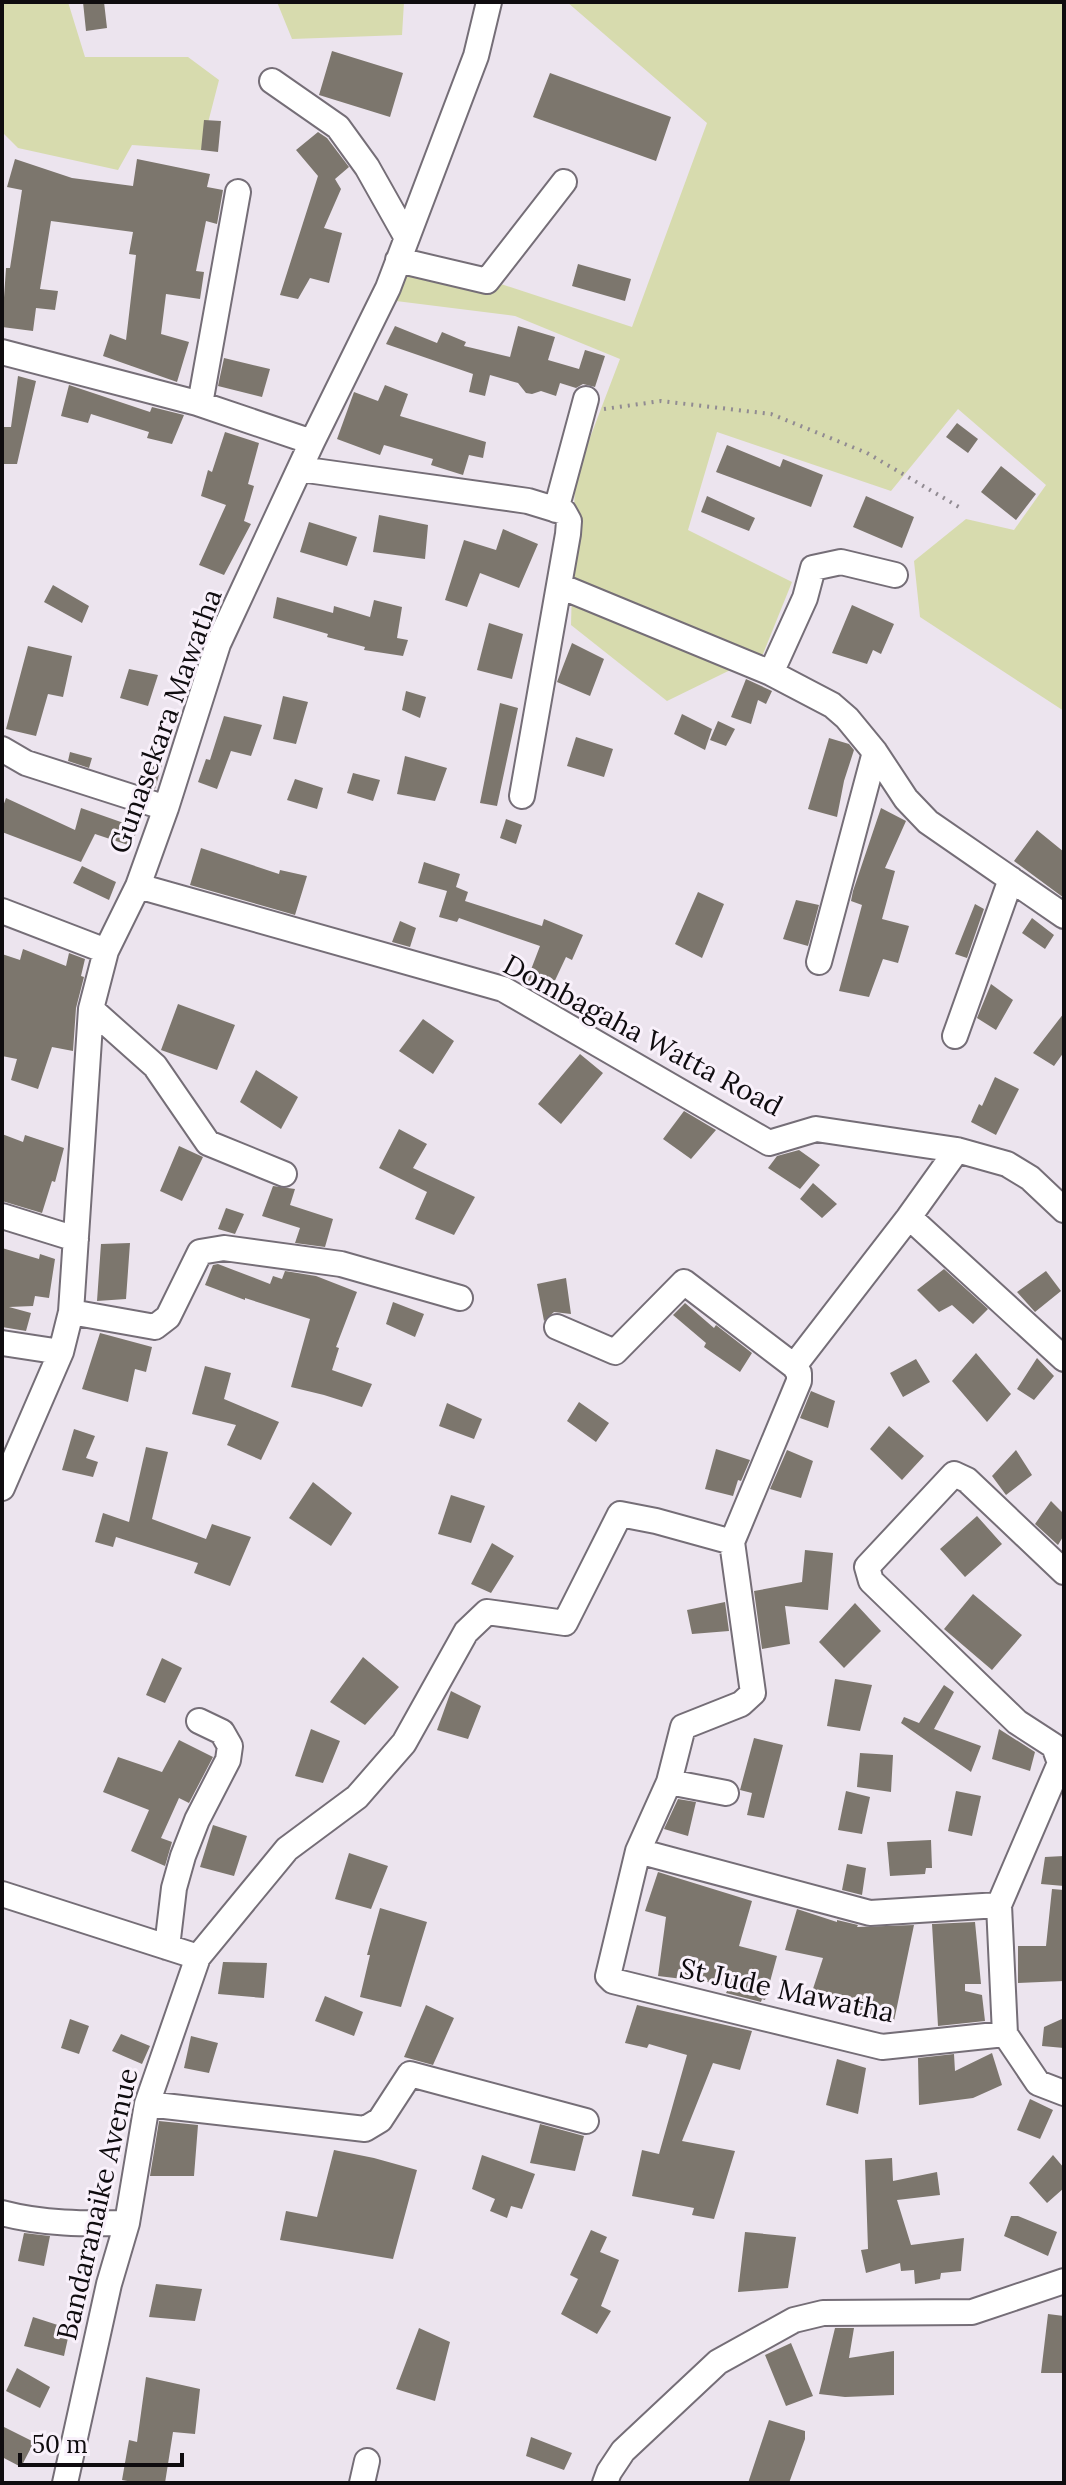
<svg xmlns="http://www.w3.org/2000/svg" width="1066" height="2485" viewBox="0 0 1066 2485" font-family="Lora,serif">
<style>
.green{fill:#d7dbae}
.building{fill:#7c766d}
.lines{fill:none;stroke-linecap:round;stroke-linejoin:round}
.minor-casing{stroke:#756e77;stroke-width:28}
.path{stroke:#918b92;stroke-width:4;stroke-dasharray:2 6;stroke-linecap:butt}
.minor{stroke:#fff;stroke-width:24}
.labels{text-anchor:middle;dominant-baseline:central;stroke-width:6;stroke-linejoin:round;paint-order:stroke}
.street-label{font-size:28px;fill:#0f0c0f;stroke:#f9f1fb}
</style>
<rect width="100%" height="100%" fill="#ece4ee"/>
<path class="green" d="M2 2H68L85 57H188L219 80 201 150 132 145 118 170 18 148 2 132Z
M277 2H404L402 35 292 39Z
M567 2H1064V711L920 617 914 561 966 519 1014 530 1046 485 958 409 891 491 717 432 688 530 792 582 763 654 667 701 571 625 575 477 620 359 515 316 396 301 413 255 632 327 707 123Z"/>
<path class="building" d="M83 2H104L107 28 86 31Z
M332 51 403 73 390 117 319 95Z
M550 73 671 117 656 161 533 117Z
M204 120 221 121 218 152 201 150Z
M318 132 327 138 349 167 335 179 341 189 324 228 342 233 329 283 310 278 298 299 280 295 318 176 296 150Z
M15 159 72 178 133 186 137 159 210 174 207 187 223 190 217 224 206 221 196 271 204 272 200 299 166 294 161 334 189 342 177 382 103 356 110 334 126 340 136 255 129 254 133 232 51 221 40 289 58 291 55 310 36 308 33 331 2 327 6 268H10L22 190 7 187Z
M578 264 631 279 625 301 572 286Z
M395 326 437 343 442 332 466 342 464 346 510 357 518 326 555 337 548 360 579 369 585 350 605 356 595 387 583 384 576 388 560 383 556 396 541 391 532 394 526 393 518 383 490 375 485 396 469 392 473 374 386 344Z
M224 358 270 369 262 397 218 386Z
M18 376 36 381 17 464H2V427H11Z
M69 385 150 412 152 407 184 415 172 444 147 438 149 432 91 414 88 423 61 416Z
M385 385 408 394 400 416 486 442 483 458 469 455 463 475 431 465 433 459 384 445 380 455 337 439 354 392 378 401Z
M957 423 978 439 968 453 946 437Z
M225 432 259 443 248 484 254 486 244 521 251 524 224 575 199 565 226 505 201 496 208 470 212 472Z
M727 445 780 467 783 459 823 475 811 507 716 472Z
M1001 466 1036 494 1016 520 981 492Z
M707 496 755 518 749 531 701 512Z
M866 496 914 517 902 548 853 527Z
M379 515 428 525 425 559 373 552Z
M309 522 357 537 347 566 300 552Z
M503 529 538 544 519 588 480 573 467 607 445 600 464 540 496 550Z
M53 585 89 606 82 623 44 602Z
M277 597 333 613 334 606 370 617 374 600 402 607 397 638 408 640 403 656 364 650 365 647 327 637 328 634 273 618Z
M852 605 894 624 881 654 873 650 867 664 832 653Z
M489 623 523 634 512 679 477 670Z
M572 643 604 659 590 696 557 682Z
M28 646 72 656 63 697 48 694 36 736 6 729Z
M129 669 158 675 148 706 120 698Z
M746 679 772 691 766 704 758 700 751 724 731 717Z
M406 691 426 697 420 718 402 710Z
M283 696 308 702 296 744 273 739Z
M500 703 518 708 497 806 480 803Z
M682 714 712 729 705 750 674 734Z
M224 716 262 725 251 756 231 751 217 789 198 782 206 759 210 760Z
M718 721 735 729 726 746 710 740Z
M576 737 613 749 604 777 567 766Z
M829 738 849 744 854 750 844 781 837 817 808 809Z
M70 752 92 758 89 768 68 761Z
M146 756 163 761 155 789 140 784Z
M405 756 447 768 435 801 397 794Z
M353 773 380 780 373 801 347 793Z
M295 779 323 788 317 809 287 800Z
M6 798 75 830 81 808 138 828 131 846 95 834 81 862 2 832V809Z
M881 808 906 821 885 868 895 871 882 919 909 926 898 963 883 959 869 997 839 991 862 905 851 901 853 891Z
M506 819 522 825 516 844 500 838Z
M1037 830 1064 852V898L1014 861Z
M201 848 279 874 280 870 307 876 295 915 190 885Z
M424 862 460 874 456 887 468 892 465 901 542 926 544 919 583 935 572 960 566 957 551 989 527 980 540 946 459 918 457 922 439 917 447 891 418 883Z
M82 866 116 882 109 900 73 883Z
M698 892 724 904 702 958 675 944Z
M796 900 819 905 808 946 783 939Z
M975 904 984 909 967 958 955 954Z
M1032 918 1054 935 1045 949 1022 933Z
M400 921 416 928 410 947 392 942Z
M23 949 66 966 69 953 85 959 81 976 84 977 76 1008 73 1051 52 1047 38 1089 11 1080 17 1059 2 1056V954L20 960Z
M991 984 1013 1000 996 1030 977 1018Z
M178 1004 235 1025 217 1070 161 1050Z
M1064 1013V1052L1054 1066 1033 1053Z
M423 1019 454 1041 433 1074 399 1051Z
M580 1054 603 1073 561 1124 538 1104Z
M256 1070 298 1097 281 1129 240 1102Z
M995 1077 1019 1089 996 1135 971 1122 979 1104 982 1106Z
M684 1111 716 1130 691 1159 663 1139Z
M399 1129 427 1144 413 1168 475 1197 454 1235 415 1219 427 1192 379 1168Z
M2 1134 23 1142 25 1135 64 1148 55 1182 52 1181 42 1213 2 1201Z
M179 1146 203 1157 182 1201 160 1191Z
M799 1150 820 1165 800 1189 768 1168 777 1156Z
M813 1183 837 1204 822 1218 800 1199Z
M273 1186 295 1189 290 1205 333 1219 325 1247 295 1243 300 1228 262 1216Z
M226 1208 244 1214 235 1234 218 1229Z
M130 1243 126 1299 97 1301 101 1244Z
M2 1248 39 1259 40 1254 55 1259 49 1298 35 1296 33 1306 9 1307 31 1313 26 1331 2 1327Z
M218 1264 270 1284 273 1276 282 1279 285 1271 316 1276 357 1292 336 1347 339 1348 332 1370 372 1384 362 1407 324 1395 291 1387 310 1319 245 1298V1300L205 1285 213 1265Z
M944 1269 988 1309 973 1324 952 1305 939 1312 917 1290Z
M1046 1271 1061 1291 1035 1312 1017 1292Z
M566 1278 571 1314 554 1312 544 1321 537 1284Z
M393 1302 424 1314 415 1337 386 1324Z
M685 1303 714 1328 716 1325 752 1353 740 1372 704 1347 706 1343 673 1315Z
M100 1333 152 1347 146 1372 135 1369 128 1402 82 1389Z
M976 1353 1011 1394 987 1422 952 1381Z
M1037 1358 1054 1376 1034 1400 1017 1389Z
M916 1359 930 1382 903 1397 890 1373Z
M205 1366 231 1373 224 1399 279 1422 261 1460 227 1445 236 1425 192 1414Z
M811 1391 835 1401 828 1428 800 1418Z
M579 1402 609 1423 596 1442 567 1421Z
M447 1403 482 1419 474 1439 439 1426Z
M889 1426 924 1456 902 1480 870 1449Z
M74 1429 95 1436 86 1458 98 1462 93 1477 62 1470Z
M146 1447 168 1452 152 1519 206 1539 212 1524 251 1537 230 1586 194 1573 198 1563 116 1537 113 1547 95 1542 103 1513 129 1522Z
M716 1449 750 1460 741 1481 738 1480 733 1496 705 1489Z
M787 1450 813 1461 801 1498 770 1489Z
M1016 1450 1032 1475 1006 1495 992 1476Z
M313 1482 352 1513 331 1546 289 1518Z
M451 1495 485 1506 471 1543 438 1534Z
M1051 1501 1064 1514V1535L1058 1545 1035 1524Z
M977 1516 1002 1544 965 1577 940 1549Z
M492 1543 514 1556 491 1593 471 1584Z
M805 1550 833 1553 828 1610 785 1606 790 1644 762 1649 754 1591 802 1582Z
M973 1594 1022 1635 992 1670 944 1629Z
M725 1602 729 1631 692 1634 687 1610Z
M855 1603 881 1631 844 1668 819 1642Z
M363 1657 399 1687 365 1725 330 1702Z
M162 1658 182 1668 165 1703 146 1695Z
M835 1679 872 1685 860 1731 827 1726Z
M944 1685 954 1692 934 1729 981 1746 971 1772 901 1723 904 1717 919 1723Z
M451 1691 481 1706 468 1739 437 1730Z
M311 1729 340 1741 323 1783 295 1776Z
M999 1729 1035 1752 1030 1771 992 1759Z
M754 1738 783 1745 764 1818 747 1815 752 1793 740 1790Z
M179 1740 213 1757 189 1803 179 1798 161 1838 172 1842 165 1866 131 1851 149 1810 103 1792 118 1757 162 1772Z
M860 1753 893 1755 891 1792 857 1787Z
M846 1791 870 1797 862 1834 838 1830Z
M956 1791 981 1796 972 1836 948 1831Z
M678 1799 696 1802 688 1836 664 1829Z
M213 1825 247 1836 234 1876 200 1867Z
M931 1840 932 1868H926L925 1874 890 1876 887 1842Z
M349 1853 388 1866 371 1909 335 1899Z
M1064 1856V1886L1041 1884 1045 1857Z
M847 1864 866 1868 862 1895 842 1890Z
M658 1872 752 1901 739 1946 777 1956 765 2000 762 1999 761 2002 726 1993 729 1987 708 1982 658 1976 666 1917 645 1911Z
M1052 1889 1064 1890V1981L1018 1983V1946H1046Z
M380 1908 427 1922 401 2007 360 1997 370 1955H367Z
M797 1909 837 1922V1920L858 1925 857 1927 914 1925 894 2021 859 2014V2012L810 1998 823 1958 785 1950Z
M975 1922 981 1984H965V1991L982 1995 985 2021 938 2026 932 1924Z
M223 1962 267 1963 264 1998 218 1994Z
M325 1996 363 2012 354 2036 315 2021Z
M426 2005 454 2018 433 2065 404 2057Z
M637 2005 752 2031 740 2070 713 2063 682 2141 735 2151 714 2219 692 2215 694 2208 632 2196 642 2150 659 2154 687 2055 649 2044 647 2048 625 2043Z
M1064 2018V2048L1042 2046 1044 2027Z
M70 2019 89 2026 79 2054 61 2048Z
M121 2034 150 2046 142 2064 112 2051Z
M191 2036 218 2043 209 2073 184 2068Z
M992 2053 1002 2085 973 2098 919 2105 918 2058 954 2054 955 2071Z
M837 2059 866 2068 858 2114 826 2105Z
M1030 2099 1053 2110 1040 2139 1017 2130Z
M159 2121 198 2125 194 2176H150Z
M540 2124 584 2136 575 2171 530 2163Z
M334 2150 374 2158 417 2170 393 2259 280 2240 286 2211 317 2217Z
M482 2155 535 2174 522 2209 511 2206 507 2218 490 2211 495 2199 472 2189Z
M1053 2155 1064 2168V2188L1047 2203 1029 2183Z
M892 2158 893 2181 937 2172 940 2195 897 2200 911 2245 964 2238 961 2271 941 2273 940 2279 915 2284 914 2270 901 2271 900 2263 866 2273 861 2250 868 2249 865 2160Z
M1011 2216H1018L1057 2232 1048 2256 1004 2236Z
M591 2230 607 2237 600 2252 619 2260 601 2306 611 2311 597 2334 561 2314 578 2279 570 2275Z
M745 2232 796 2237 788 2288 738 2292Z
M24 2233 50 2236 44 2266 18 2261Z
M156 2284 202 2289 195 2321 149 2317Z
M1048 2314 1064 2316V2373H1041Z
M33 2317 70 2329 64 2356 24 2346Z
M419 2328 450 2342 435 2401 396 2389Z
M835 2328H854L849 2358 894 2351V2395L845 2397 819 2394Z
M791 2343 813 2396 786 2406 765 2355Z
M17 2368 50 2387 40 2408 6 2391Z
M146 2377 200 2389 195 2434 173 2432 165 2483H138L122 2480 129 2440 137 2442Z
M769 2420 805 2431V2439L789 2483H748Z
M2 2426 34 2442 21 2467 2 2457Z
M531 2437 572 2453 564 2470 526 2456Z"/>
<g class="lines">
<g class="minor-casing">
<path id="minor" d="M272 81 338 127 367 167 407 238
M398 260 487 281 564 182
M2 352 197 403 312 442
M200 404 238 192
M300 469 528 501 564 512 569 521 568 534 522 796
M556 510 586 399
M560 586 771 673 832 705 847 718 875 752 906 799 928 822 1064 916
M771 673 805 598 813 568 841 562 895 575
M2 749 26 763 166 808
M138 886 503 989 769 1143 816 1129 957 1150 1007 1164 1030 1178 1064 1210
M2 911 106 951
M819 962 875 752
M91 1009 155 1066 208 1143 284 1174
M955 1036 1011 879
M2 1216 76 1239
M909 1217 1064 1359
M71 1312 155 1327 168 1317 200 1252 224 1248 341 1264 460 1298
M557 1327 615 1352 684 1282 794 1366 799 1373V1381L732 1542 753 1693 741 1704 683 1727 669 1782 638 1851 608 1976 613 1981 882 2047 1005 2034
M2 1343 61 1352
M794 1366 909 1217 957 1150
M2 1488 61 1352 71 1312 91 1009 106 951 138 886 166 808 218 644 312 442 388 288 476 56 489 2
M1064 1572 967 1480 954 1474 867 1567 871 1581 1017 1722 1054 1746 1060 1763 999 1905 1005 2034 1038 2083 1064 2093
M669 1782 726 1793
M638 1851 870 1913 999 1905
M2 1894 198 1957 147 2104 127 2223 109 2284 65 2483
M167 1947 174 1888 183 1856 197 1820 228 1760 230 1746 222 1732 199 1721
M198 1957 287 1849 357 1797 404 1743 466 1632 487 1612 565 1623 620 1514 656 1521 732 1542
M147 2104 365 2129 380 2120 410 2074 586 2121
M2 2213C44 2224 84 2224 127 2223
M362 2483 367 2461
M605 2483 609 2472 623 2451 718 2362 794 2320 823 2313 972 2312 1064 2281"/>
</g>
<path class="path" d="M604 409 661 401 771 414 867 453 959 507"/>
<use href="#minor" class="minor"/>
</g>
<g class="labels">
<g class="street-label">
<text transform="translate(165 721) rotate(-70)">Gunasekara Mawatha</text>
<text transform="translate(643 1035) rotate(28)">Dombagaha Watta Road</text>
<text transform="translate(787 1990) rotate(12)">St Jude Mawatha</text>
<text transform="translate(97 2204) rotate(-77)">Bandaranaike Avenue</text>
</g>
</g>
<rect width="1066" height="2485" fill="none" stroke="#0f0c0f" stroke-width="8"/>
<path d="M20 2453v12h162v-12" fill="none" stroke="#0f0c0f" stroke-width="4"/>
<text x="32" y="2453" font-size="24" fill="#0f0c0f" stroke="#f9f1fb" stroke-width="6" paint-order="stroke">50 m</text>
</svg>
